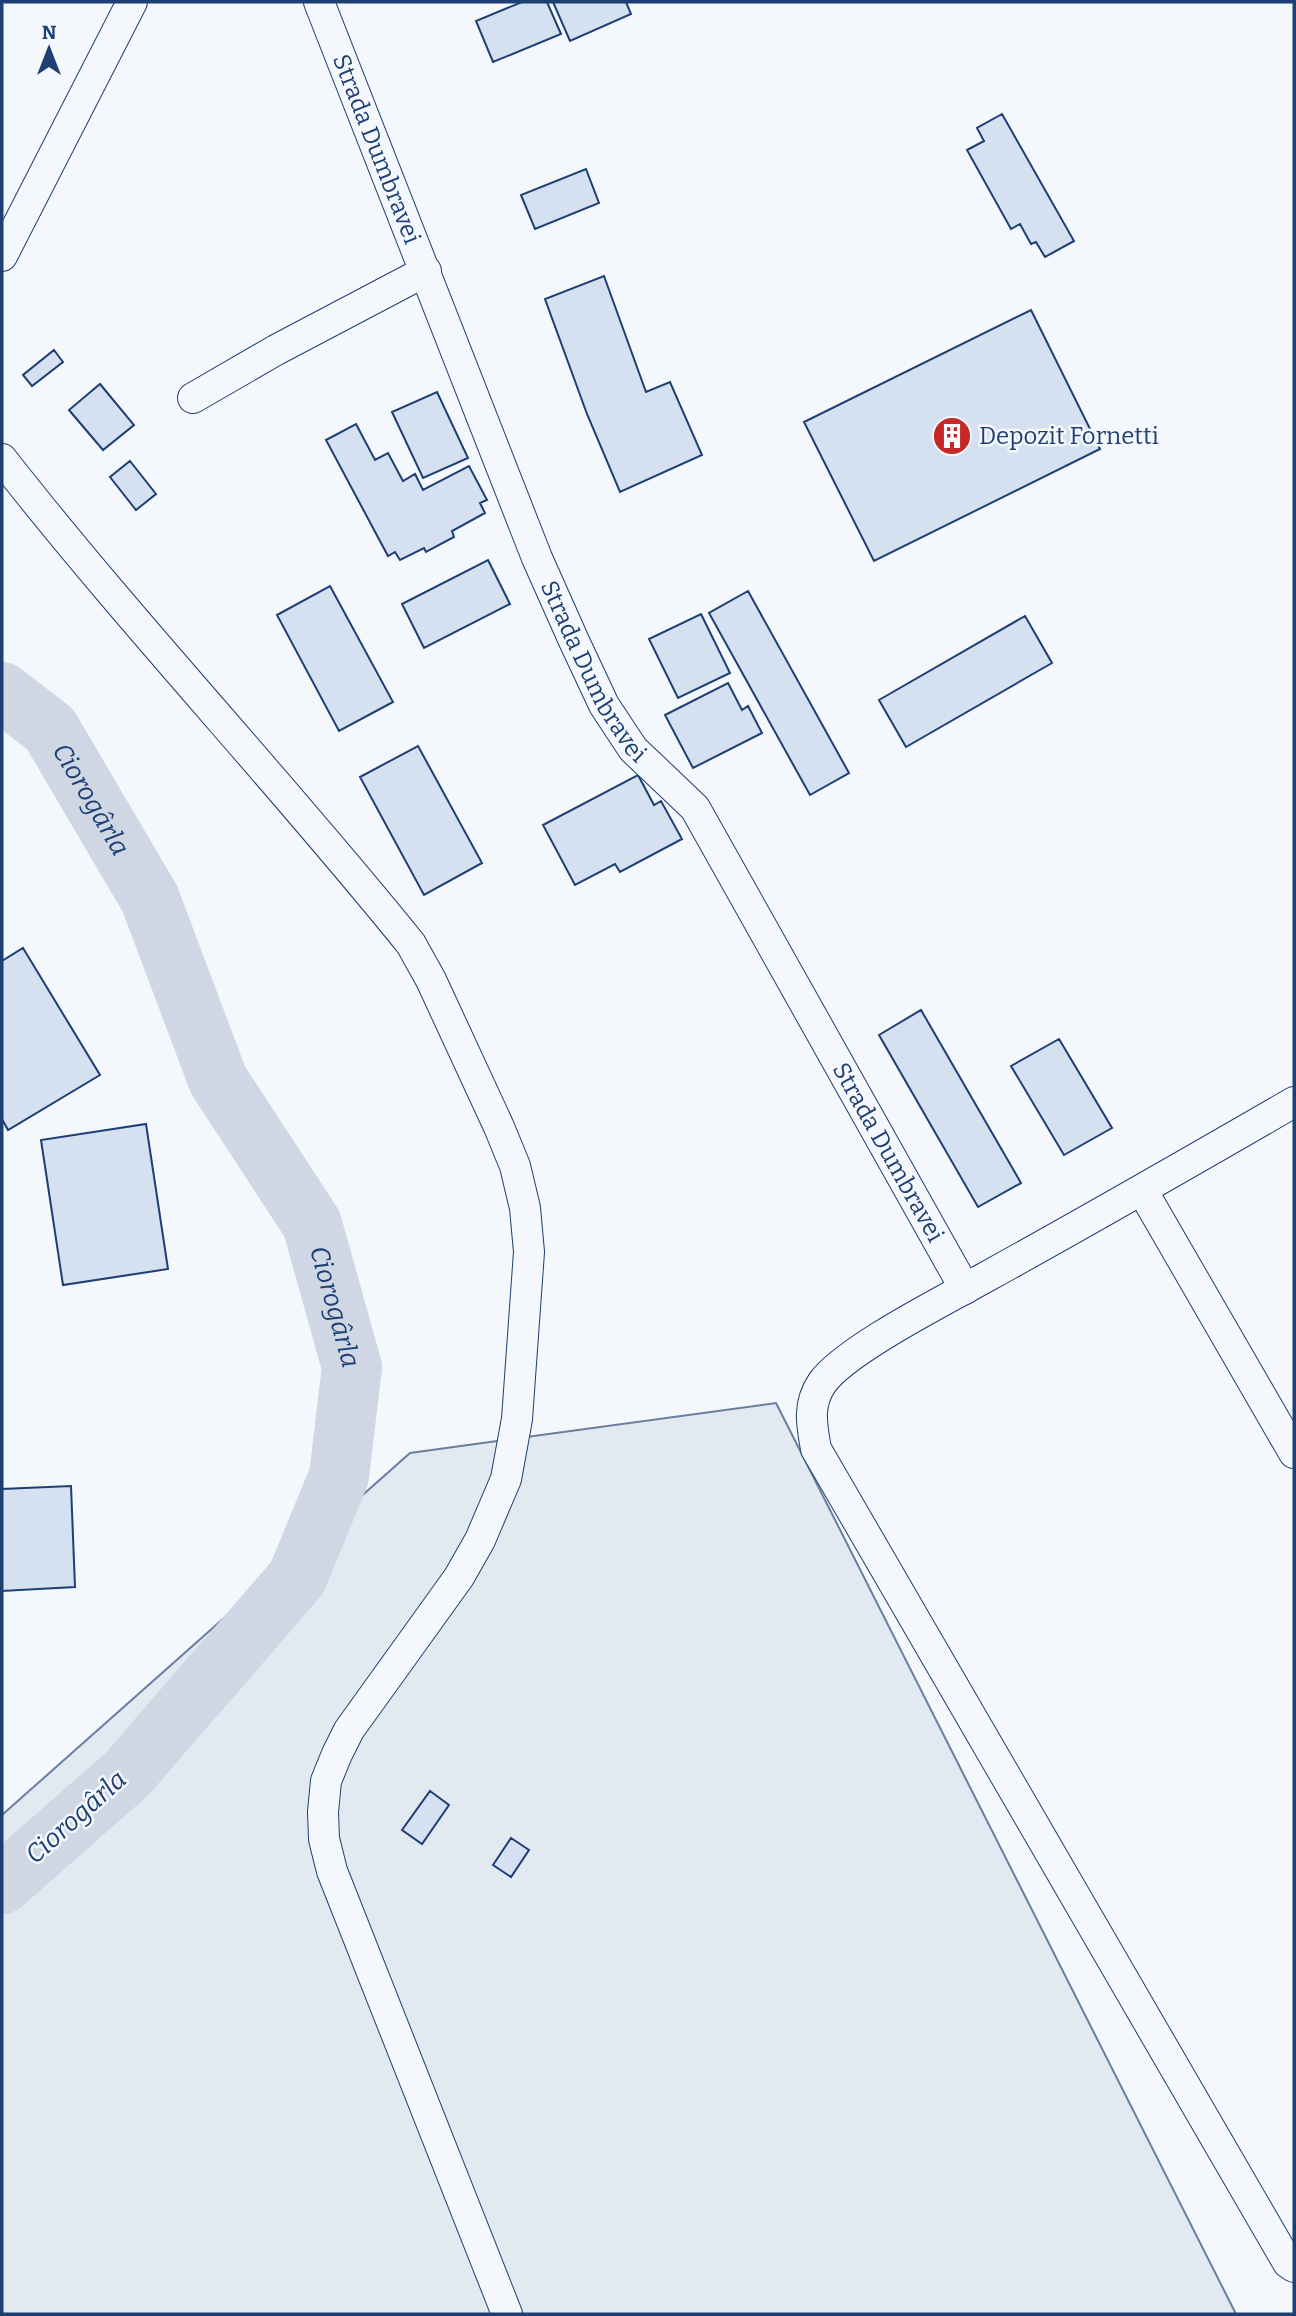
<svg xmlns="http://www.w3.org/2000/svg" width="1296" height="2316" viewBox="0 0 1296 2316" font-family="Bitter,serif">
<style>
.green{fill:#e3e9f0;stroke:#687fa3;stroke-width:2}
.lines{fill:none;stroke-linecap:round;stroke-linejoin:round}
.river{stroke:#cfd7e4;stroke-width:60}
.building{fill:#d5e0f0;stroke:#1d3f73;stroke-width:2}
.minor-casing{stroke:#1d3f73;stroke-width:32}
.minor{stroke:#f4f7fb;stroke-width:30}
.labels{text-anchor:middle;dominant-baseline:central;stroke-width:5;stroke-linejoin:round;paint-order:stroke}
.street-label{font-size:24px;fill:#1d3f73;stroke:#f4f7fb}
.poi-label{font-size:24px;fill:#1d3f73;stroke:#f4f7fb;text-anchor:start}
.water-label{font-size:26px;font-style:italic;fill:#1d3f73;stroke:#f4f7fb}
</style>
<rect width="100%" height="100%" fill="#f4f7fb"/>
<path class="green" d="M776 1403 1236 2314H2V1815L410 1453Z"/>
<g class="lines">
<path class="river" id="s1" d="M2 692 50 729 150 899 218 1080 312 1224 352 1367 339 1476 297 1578 127 1774 2 1884"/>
</g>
<path class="building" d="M522 2H547L561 34 493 62 476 21Z
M553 2H626L631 14 570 41Z
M1002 114 1074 241 1045 257 1036 242 1031 244 1020 224 1011 229 967 150 984 141 977 128Z
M586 169 599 203 535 229 521 195Z
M604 276 646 392 670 382 702 455 620 492 587 414 545 299Z
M1031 310 1100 449 874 561 804 422Z
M54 350 63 362 32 386 23 375Z
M100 384 134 425 103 450 69 410Z
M437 392 468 458 423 478 392 412Z
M356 424 375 460 388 453 403 481 415 474 423 490 469 466 487 500 480 503 485 513 452 531 454 537 426 552 424 548 400 560 395 552 388 556 326 440Z
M130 461 156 494 136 510 110 477Z
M488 560 510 604 424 648 402 604Z
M330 586 393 702 339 731 277 615Z
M748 591 849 773 810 795 709 613Z
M701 614 730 673 678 698 649 639Z
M1025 616 1052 663 906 747 879 700Z
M728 683 742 710 748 706 762 733 693 768 665 715Z
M418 746 482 863 424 895 360 777Z
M638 775 654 805 661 801 682 839 620 872 615 864 575 885 543 825Z
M23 948 100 1075 8 1130 2 1119V961Z
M921 1010 1021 1183 978 1207 879 1035Z
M1059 1039 1112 1128 1064 1155 1011 1066Z
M146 1124 168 1269 63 1285 41 1140Z
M71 1486 75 1587 2 1591V1489Z
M430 1791 449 1805 422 1844 402 1830Z
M511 1838 529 1850 511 1877 493 1865Z"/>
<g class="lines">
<g class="minor-casing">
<g id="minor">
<path id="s2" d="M319 2 537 558 574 641 604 705 633 749 695 808 965 1289"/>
<path d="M2 256 132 2"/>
<path d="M193 398 276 350 426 271"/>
<path d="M2 459C132 625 278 779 411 944L431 980 499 1127 515 1166 525 1208 529 1252 517 1419 506 1479 480 1540 459 1577 349 1730 337 1754 326 1781 323 1812 324 1839 332 1871 507 2314"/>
<path d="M1294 1102C1192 1161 1089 1220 986 1277 947 1299 845 1350 822 1383 807 1405 812 1426 816 1449L1288 2263 1294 2267"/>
<path d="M1142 1190 1294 1453"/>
</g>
</g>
<use href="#minor" class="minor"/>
</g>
<defs>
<g id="building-disc" transform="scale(2.0125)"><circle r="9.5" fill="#c62828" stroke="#f4f7fb"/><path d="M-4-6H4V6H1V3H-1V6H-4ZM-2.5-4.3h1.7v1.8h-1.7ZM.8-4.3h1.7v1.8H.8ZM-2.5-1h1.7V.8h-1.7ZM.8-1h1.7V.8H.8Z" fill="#fff"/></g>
</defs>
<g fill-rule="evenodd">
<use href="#building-disc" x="952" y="436"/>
</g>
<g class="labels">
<g class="street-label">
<text stroke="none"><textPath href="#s2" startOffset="158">Strada Dumbravei</textPath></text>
<text stroke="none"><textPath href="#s2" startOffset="724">Strada Dumbravei</textPath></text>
<text stroke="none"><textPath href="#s2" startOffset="1292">Strada Dumbravei</textPath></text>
</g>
<g class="poi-label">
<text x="979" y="436">Depozit Fornetti</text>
</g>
<g class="water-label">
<text stroke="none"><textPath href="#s1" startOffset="142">Ciorogârla</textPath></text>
<text stroke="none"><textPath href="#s1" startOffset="709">Ciorogârla</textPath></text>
<text transform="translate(76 1817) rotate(-42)">Ciorogârla</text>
</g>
</g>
<rect width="1296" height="2316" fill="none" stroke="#1d3f73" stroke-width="7"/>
<g transform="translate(49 49)" stroke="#f4f7fb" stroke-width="5" paint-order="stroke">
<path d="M0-5L12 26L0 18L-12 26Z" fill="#1d3f73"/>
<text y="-10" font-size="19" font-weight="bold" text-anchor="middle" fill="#1d3f73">N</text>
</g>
</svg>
